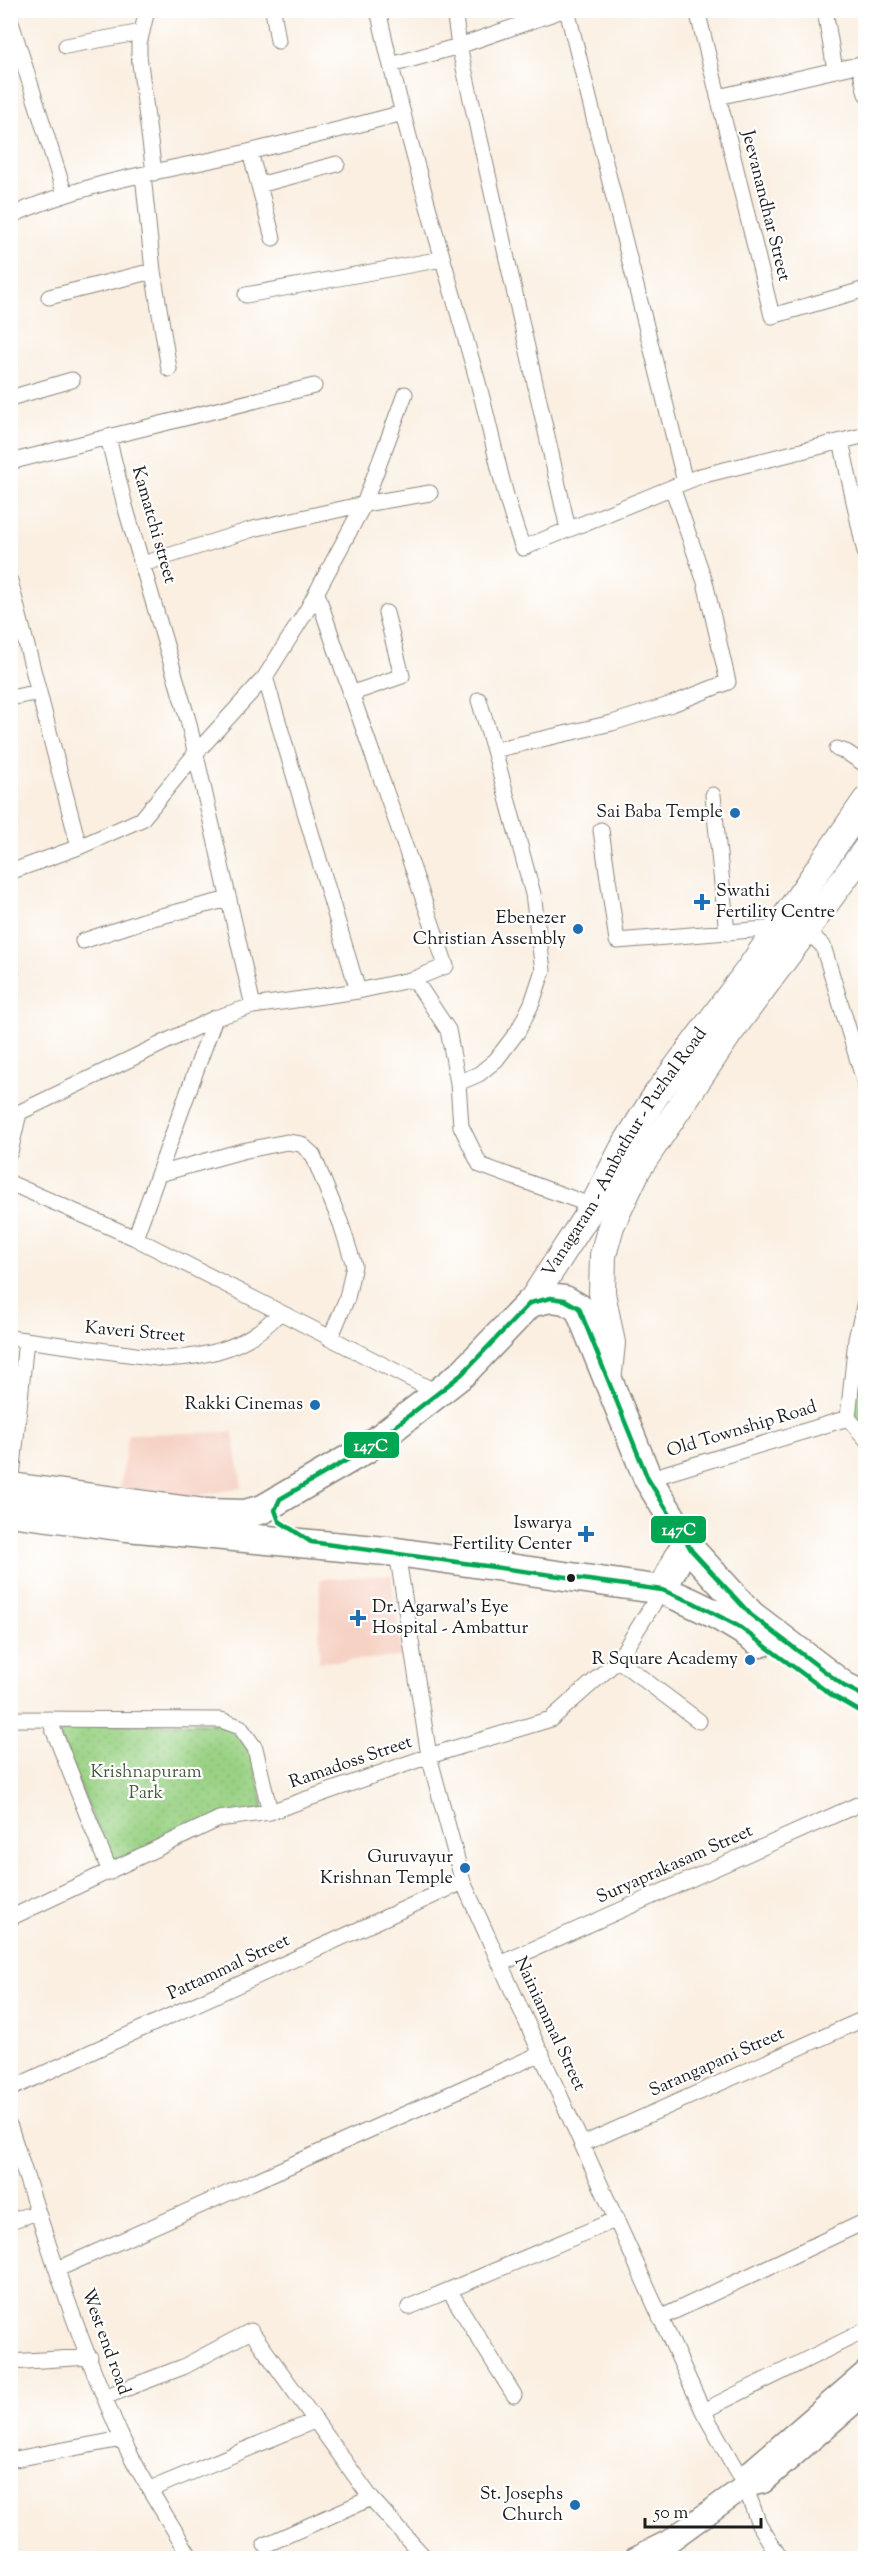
<svg xmlns="http://www.w3.org/2000/svg" width="876" height="2569" viewBox="0 0 876 2569" font-family="'Sorts Mill Goudy',serif">
<style>
.built{fill:#f6d2c4}
.park{fill:url(#park-dots);stroke:#5b7750;stroke-width:1.5}
.lines{fill:none;stroke-linecap:round;stroke-linejoin:round}
.street-casing{stroke:#8b867e;stroke-width:17}
.secondary-casing{stroke:#8b867e;stroke-width:25}
.primary-casing{stroke:#8b867e;stroke-width:28}
.highway-casing{stroke:#8b867e;stroke-width:31}
.street{stroke:#fff;stroke-width:15}
.secondary{stroke:#fff;stroke-width:22}
.primary{stroke:#fff;stroke-width:26}
.highway{stroke:#fff;stroke-width:28}
.bus-1-casing{stroke:#fff;stroke-width:9}
.bus-1{stroke:#00a651;stroke-width:4.5}
.poi-dot{fill:#1f6fb2;stroke:#fff;stroke-width:2}
.bus-dot{fill:#1c1c1c;stroke:#fff;stroke-width:2}
.labels{text-anchor:middle;dominant-baseline:central;stroke-width:4.5;stroke-linejoin:round;paint-order:stroke}
.street-label{font-size:18px;fill:#1c1c1c;stroke:#fff}
.poi-label{font-size:18px;fill:#1c1c1c;stroke:#fff;text-anchor:end}
.park-label{font-size:18px;fill:#485c40;stroke:#fff}
.line-badge{stroke:#fff;stroke-width:2}
.badge-label{font-size:16px;text-anchor:middle;font-weight:bold;fill:#fff}
</style>
<defs>
<pattern id="park-dots" width="8" height="8" patternUnits="userSpaceOnUse" patternTransform="scale(1.5)"><rect width="8" height="8" fill="#9ad284"/><path d="M2 2h.1M6 6h.1" fill="none" stroke="#84b471" stroke-width="1.8" stroke-linecap="round"/></pattern>
</defs>
<rect width="100%" height="100%" fill="#fff"/>
<filter id="ink" filterUnits="userSpaceOnUse"><feTurbulence type="fractalNoise" baseFrequency=".0167" numOctaves="2"/><feDisplacementMap in="SourceGraphic" scale="12" xChannelSelector="R" yChannelSelector="G"/><feConvolveMatrix kernelMatrix="1 2 1 2 8 2 1 2 1" color-interpolation-filters="sRGB"/></filter>
<filter id="wash" filterUnits="userSpaceOnUse"><feTurbulence type="fractalNoise" baseFrequency=".008" numOctaves="4" result="noise"/><feDisplacementMap in="SourceGraphic" scale="24" xChannelSelector="R" yChannelSelector="G"/><feGaussianBlur stdDeviation="1.35" result="paint"/><feColorMatrix in="noise" values="0 0 0 0 0 0 0 0 0 0 0 0 0 0 0 0 0 1.4 0 .05"/><feComposite in="paint" operator="in"/></filter>
<g filter="url(#wash)">
<rect width="100%" height="100%" fill="#faefe1"/>
<path class="built" d="M233 1432 242 1488 187 1497 120 1488 128 1434Z
M391 1575 402 1657 319 1662 320 1579Z"/>
<path class="park" d="M865 1316V1432L853 1414Z
M214 1723 235 1729 251 1748 264 1808 112 1866 55 1725Z"/>
</g>
<g filter="url(#ink)">
<g class="lines">
<g class="street-casing">
<path id="street" d="M147 10 139 44V55L154 173
M273 10 278 41
M378 10C405 132 441 252 475 372 492 430 501 491 523 548L700 476 866 435
M454 10 459 46 568 529
M567 10 685 482
M697 10 772 316 866 289
M825 10 835 70
M10 19 65 195
M66 46 142 32
M859 64 866 94
M391 65 459 46 563 10
M718 97 866 63
M250 152 273 238
M143 175 153 271 169 369
M259 185 337 164
M10 216C77 185 150 173 221 158 282 145 342 129 403 113
M246 295 442 259
M49 297 153 271
M10 398 72 380
M108 437 314 386
M841 441 866 557
M10 462 108 437 125 506 188 720 253 1006
M143 564 253 529 364 504 430 493
M10 581 79 847
M265 677 358 991
M350 694 402 676 386 613
M10 698 39 692
M479 700 494 750
M837 749 846 752 866 765
M713 795 727 933
M601 830 617 941 777 928
M10 872 79 847 142 819 196 753 265 677 307 610 364 504 405 394
M802 926 823 946 866 1087
M83 941 149 919 229 899
M10 974H11
M414 979 448 1030 458 1083 461 1126 480 1165 593 1206
M458 1083 479 1074 496 1060 518 1031 532 1003 543 970 533 894 494 750 612 723 672 704 728 682 705 582 672 487
M10 1117 215 1018 253 1006 358 991 414 979 446 966C405 841 358 718 317 593
M10 1152 19 1113
M159 1174 242 1151 287 1142 301 1144 313 1155 341 1224 354 1265 347 1298 330 1339
M10 1183 135 1238 438 1393
M135 1238 215 1018
M866 1298 856 1339 848 1418 866 1439
M10 1338 165 1359C209 1357 249 1347 279 1313
M648 1479 848 1418
M11 1487 26 1340
M397 1552 429 1756 463 1882 703 2411 745 2486 759 2524 780 2558
M618 1660 699 1721
M10 1719 221 1720 240 1727 255 1748 270 1812
M49 1719 110 1872
M10 1918 219 1819 270 1812 429 1756 551 1719 618 1660 662 1590
M500 1964 866 1801
M10 2089 463 1882
M10 2127C44 2231 76 2336 121 2436 140 2478 168 2518 191 2558
M583 2144 866 2018
M10 2221 38 2212
M58 2269 542 2053
M449 2290 514 2395
M409 2307 617 2219
M660 2318 866 2221
M10 2362 90 2357
M104 2397 183 2367 251 2331 371 2498 425 2558
M703 2411 866 2330
M10 2460 122 2439
M151 2489 314 2421
M265 2545 371 2498"/>
</g>
<g class="secondary-casing">
<path id="secondary" d="M745 2486 750 2472 866 2372
M635 2558 668 2542 745 2486 763 2482 866 2392"/>
</g>
<g class="primary-casing">
<g id="primary">
<path id="s1" d="M530 1303 593 1206 623 1148 656 1095 750 968 866 800"/>
<path d="M608 1382 612 1343 602 1293 603 1255 611 1226 638 1169 729 1034 866 849"/>
</g>
</g>
<g class="highway-casing">
<path id="highway" d="M10 1487 204 1513 245 1514 263 1509 366 1449 462 1374 530 1303 551 1298 565 1300 579 1308 648 1479 692 1551 751 1615 844 1686 866 1697
M10 1512 127 1527 397 1552 662 1590C697 1604 730 1620 761 1643
M662 1590 686 1543"/>
</g>
<use href="#street" class="street"/>
<use href="#secondary" class="secondary"/>
<use href="#primary" class="primary"/>
<use href="#highway" class="highway"/>
<g class="bus-1-casing">
<path id="bus-1" d="M866 1697 844 1686 751 1615 692 1551 648 1479 579 1308 565 1300 551 1298 530 1303 462 1374 438 1393 366 1449 280 1499 275 1510 279 1521 311 1542 662 1590 692 1602 738 1626 833 1696 866 1715"/>
</g>
<use href="#bus-1" class="bus-1"/>
</g>
</g>
<g class="poi-dot">
<circle cx="735" cy="813" r="6"/>
<path d="M699 893h6v6h6v6h-6v6h-6v-6h-6v-6h6z"/>
<circle cx="578" cy="929" r="6"/>
<circle cx="315" cy="1405" r="6"/>
<path d="M583 1525h6v6h6v6h-6v6h-6v-6h-6v-6h6z"/>
<path d="M355 1609h6v6h6v6h-6v6h-6v-6h-6v-6h6z"/>
<circle cx="750" cy="1660" r="6"/>
<circle cx="465" cy="1868" r="6"/>
<circle cx="575" cy="2505" r="6"/>
</g>
<circle class="bus-dot" cx="571" cy="1578" r="5"/>
<g class="labels">
<g class="street-label">
<text transform="translate(765 206) rotate(76)">Jeevanandhar Street</text>
<text transform="translate(153 525) rotate(74)">Kamatchi street</text>
<text stroke="none"><textPath href="#s1" startOffset="178">Vanagaram - Ambathur - Puzhal Road</textPath></text>
<text transform="translate(135 1333) rotate(5)">Kaveri Street</text>
<text transform="translate(742 1430) rotate(-17)">Old Township Road</text>
<text transform="translate(351 1763) rotate(-19)">Ramadoss Street</text>
<text transform="translate(675 1865) rotate(-24)">Suryaprakasam Street</text>
<text transform="translate(229 1968) rotate(-25)">Pattammal Street</text>
<text transform="translate(549 2024) rotate(65)">Nainiammal Street</text>
<text transform="translate(717 2063) rotate(-24)">Sarangapani Street</text>
<text transform="translate(105 2342) rotate(70)">West end road</text>
</g>
<g class="poi-label">
<text x="723" y="813">Sai Baba Temple</text>
<text x="716" y="892" text-anchor="start">Swathi<tspan x="716" dy="21">Fertility Centre</tspan></text>
<text x="566" y="919">Ebenezer<tspan x="566" dy="21">Christian Assembly</tspan></text>
<text x="303" y="1405">Rakki Cinemas</text>
<text x="572" y="1524">Iswarya<tspan x="572" dy="21">Fertility Center</tspan></text>
<text x="372" y="1608" text-anchor="start">Dr. Agarwal's Eye<tspan x="372" dy="21">Hospital - Ambattur</tspan></text>
<text x="738" y="1660">R Square Academy</text>
<text x="453" y="1858">Guruvayur<tspan x="453" dy="21">Krishnan Temple</tspan></text>
<text x="563" y="2495">St. Josephs<tspan x="563" dy="21">Church</tspan></text>
</g>
<g class="park-label">
<text x="146" y="1773">Krishnapuram<tspan x="146" dy="21">Park</tspan></text>
</g>
</g>
<g class="line-badge">
<rect x="343" y="1431" width="57" height="28" rx="6" fill="#00a651"/>
<rect x="650" y="1515" width="57" height="29" rx="6" fill="#00a651"/>
</g>
<g class="badge-label">
<text x="371" y="1451">147C</text>
<text x="679" y="1535">147C</text>
</g>
<rect width="876" height="2569" fill="none" stroke="#fff" stroke-width="36"/>
<path d="M645 2518v9h116v-9" fill="none" stroke="#1c1c1c" stroke-width="3"/>
<text x="654" y="2518" font-size="18" fill="#1c1c1c" stroke="#ffffff" stroke-width="4.5" paint-order="stroke">50 m</text>
</svg>
